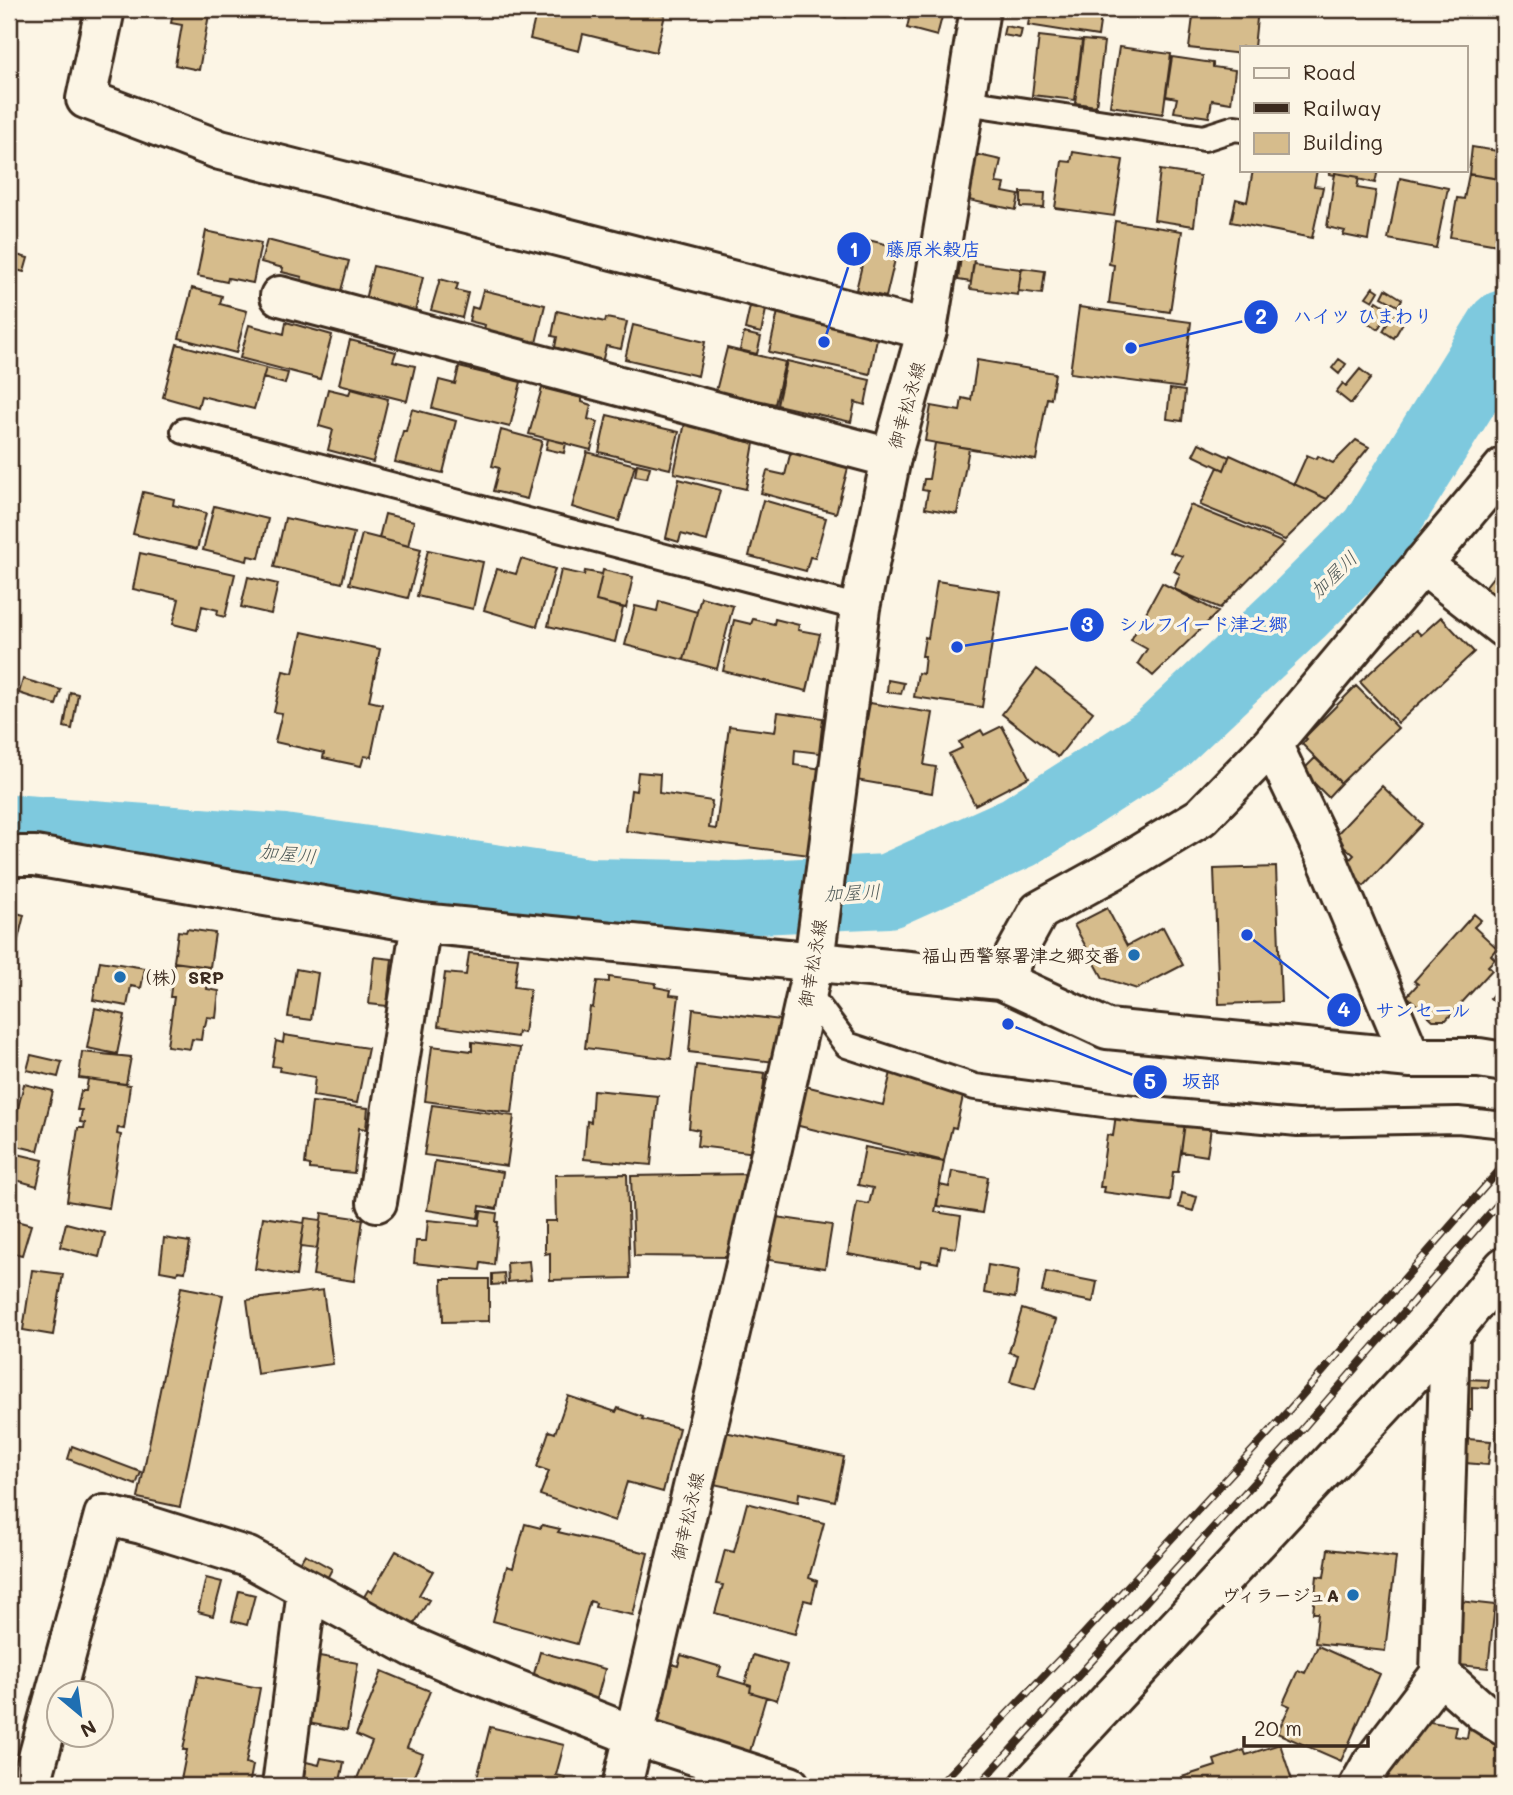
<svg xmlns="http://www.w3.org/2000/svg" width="1513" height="1795" viewBox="0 0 1513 1795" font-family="Mali,'Klee One',sans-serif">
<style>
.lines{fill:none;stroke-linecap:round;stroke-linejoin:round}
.river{stroke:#7ec9de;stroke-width:74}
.building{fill:#d6bc8c;stroke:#3b2a1e;stroke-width:2}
.service-casing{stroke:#3b2a1e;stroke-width:30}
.minor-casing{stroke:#3b2a1e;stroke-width:44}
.secondary-casing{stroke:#3b2a1e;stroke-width:44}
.service{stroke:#fcf5e5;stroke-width:24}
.minor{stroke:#fcf5e5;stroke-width:38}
.secondary{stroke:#fcf5e5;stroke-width:38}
.rail-casing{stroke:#3b2a1e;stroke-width:8}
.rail{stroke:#fcf5e5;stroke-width:5;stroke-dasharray:16;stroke-linecap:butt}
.poi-dot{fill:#1f6fb2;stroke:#fcf5e5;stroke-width:2.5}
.labels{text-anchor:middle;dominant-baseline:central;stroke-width:7;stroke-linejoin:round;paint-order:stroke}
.street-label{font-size:18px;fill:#3b2a1e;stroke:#fcf5e5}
.poi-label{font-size:18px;font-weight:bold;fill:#3b2a1e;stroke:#fcf5e5;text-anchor:end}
.water-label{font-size:19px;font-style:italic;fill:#4f5a58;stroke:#fcf5e5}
.leader{fill:none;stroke:#1d4ed8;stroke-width:2.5}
.callout-dot{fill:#1d4ed8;stroke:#fcf5e5;stroke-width:2.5}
.mark-label{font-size:21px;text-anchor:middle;font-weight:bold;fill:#fff}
.callout-label{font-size:19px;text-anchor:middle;font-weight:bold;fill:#1d4ed8;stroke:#fcf5e5;stroke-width:7;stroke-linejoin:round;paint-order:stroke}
</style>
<rect width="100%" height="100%" fill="#fcf5e5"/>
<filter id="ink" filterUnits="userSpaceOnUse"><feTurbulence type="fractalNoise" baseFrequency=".0143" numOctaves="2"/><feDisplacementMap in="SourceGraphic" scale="14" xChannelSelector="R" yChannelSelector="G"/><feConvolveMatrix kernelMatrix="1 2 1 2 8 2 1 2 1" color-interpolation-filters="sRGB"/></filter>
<g filter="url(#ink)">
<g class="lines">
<path class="river" d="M9 831 284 851 589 895 737 898 888 891 1019 832 1159 742 1299 610 1375 534 1504 327"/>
</g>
<path class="building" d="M174 9H210L199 70 175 65 182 25 171 23Z
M537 9H641L665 15 656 52 583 34 579 51 530 39Z
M813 9H849L846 17Z
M866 9H944L937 36 907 28 909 19Z
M1031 9H1102L1098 36 1028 25Z
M1194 9H1258L1254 47H1242V54L1189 48Z
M1005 26 1022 29 1020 38 1003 35Z
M1039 36 1082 41 1075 100 1032 95Z
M1083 40 1104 42 1096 106 1075 103Z
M1119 47 1171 54 1163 114 1110 106Z
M1172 57 1213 63V67L1235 70 1231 103 1212 100 1209 117 1174 112 1177 98 1166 96Z
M1472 147 1504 152 1500 179 1469 174Z
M1073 152 1123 160 1114 216 1055 208 1062 161 1071 162Z
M974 154 1001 160 996 183 1005 184 1003 192 1019 195 1016 210 964 199Z
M1160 170 1200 176 1194 226 1154 220Z
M1253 170H1317L1314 186 1323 187 1312 238 1231 222 1236 199 1247 202Z
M1330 170H1378L1375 183 1358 179 1359 177 1335 173V175L1329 174Z
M1335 173 1359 177 1357 188 1376 191 1368 240 1343 235 1345 231 1327 227Z
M1469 174 1504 180V222L1502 221 1498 245 1450 237 1457 198 1464 199Z
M1400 178 1448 188 1436 248 1388 239Z
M1021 192 1045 193 1044 208 1021 207Z
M1115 221 1182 231 1170 312 1109 303 1114 265 1109 264Z
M206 231 261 243 253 283 228 278 227 282 197 276Z
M267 240 349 261 339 298 300 284 302 277 282 272 283 268 261 262Z
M868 240 898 247 886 297 856 290Z
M9 253 28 258 24 272 9 268Z
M961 257 974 259 971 282 958 280Z
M974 263 1021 269 1018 295 970 289Z
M373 266 423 277 414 316 364 304Z
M1022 268 1045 271 1042 294 1018 291Z
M440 279 458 284 456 290 468 293 462 318 431 310Z
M1373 287 1379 291 1373 301 1366 297Z
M192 288 222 296 220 304 247 311 236 353 179 338Z
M1386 289 1402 299 1398 306 1382 297Z
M483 290 545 305 535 347 483 334 485 325 469 321 472 307 478 309Z
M752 297 768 301 761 333 745 329Z
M1377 301 1390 309 1378 329 1365 321Z
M779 307 878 333 870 374 769 352Z
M1079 307 1191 322 1183 388 1070 373Z
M557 311 605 322 606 318 627 322 621 349 606 346 602 363 554 352 557 337 552 336Z
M1394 312 1405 319 1394 338 1383 331Z
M286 322 332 335 320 379 240 358 249 325 284 334Z
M633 325 705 342 698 376 625 359Z
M744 333 761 337 757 354 740 350Z
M350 340 396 352 393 361 415 366 407 401 339 384Z
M177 344 266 368 254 409 201 396 198 407 163 397Z
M727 348 785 362 775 404 716 391Z
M1339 359 1346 364 1339 374 1332 368Z
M977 360 1055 373 1051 399 1047 398 1036 460 925 441 931 406 960 411 962 398 971 400Z
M787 361 870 380 865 405 855 402 851 422 777 405Z
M459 367 521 382 510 427 432 408 439 380 455 384Z
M266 368 288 373 285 384 263 378Z
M1360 369 1371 378 1351 404 1336 392 1343 383 1346 386Z
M542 388 582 398V402L591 405 588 419 598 422 591 450 529 434Z
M328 389 349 394 351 389 388 399 373 462 328 450 333 430 319 426Z
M1170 389 1185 391 1182 421 1167 419Z
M412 409 456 421 443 473 395 462 403 431H406Z
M607 415 679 432 670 469 599 452Z
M685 423 732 433 731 438 754 443 746 489 674 473Z
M501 430 542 441 527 499 493 491 499 468 492 466Z
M548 439 566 443 564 453 546 449Z
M1356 440 1369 447 1327 499 1294 484 1307 455 1316 459 1318 456 1333 463Z
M935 443 969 448 957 514 925 508 928 491 922 490 924 479H929Z
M1199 443 1229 457 1224 470 1193 455Z
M792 447 811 453 810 457 848 468 836 513 761 493 767 471 785 475Z
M587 452 635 465 619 521 572 507Z
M1230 455 1294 484 1327 499 1285 540 1200 505 1218 467 1224 470Z
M637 464 650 467 647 478 635 476Z
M679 479 720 490 707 541 681 534 679 542 666 538Z
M143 492 174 499 173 505 206 513 197 549 133 534Z
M763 500 826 518 815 558 810 557 806 571 749 556Z
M1190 505 1284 543 1220 608 1174 589 1180 574 1174 571 1182 556 1170 552Z
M214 506 268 519 259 558 248 556 247 561 203 550Z
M385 514 414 521 408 546 379 538Z
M285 518 354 533 342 583 274 567Z
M362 534 421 549 408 598 349 584Z
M428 550 483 562 473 609 417 596Z
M140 553 235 574 225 617 217 615 218 610 202 606 197 630 173 624 179 599 133 589Z
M521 559 555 569 537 626 484 610 497 569 516 574Z
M1504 563V608L1482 591Z
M561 570 584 575 585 571 602 574 596 601 623 608 615 642 548 626Z
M603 570 633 577 626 608 596 601Z
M248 577 278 584 271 614 241 607Z
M937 581 1000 591 982 707 914 697 918 673 923 674 925 656H922L925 637 928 638Z
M1162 583 1218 612 1153 676 1138 663 1147 649 1131 640Z
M701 597 733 606 717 669 684 660Z
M659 601 697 612 684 660 625 645 635 606 657 611Z
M1441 617 1474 652 1398 723 1360 682 1416 630 1421 635Z
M753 619 774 624 775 619 799 625 798 630 820 634 807 691 723 671 734 620 751 624Z
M302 632 380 649 369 701 382 704 371 757 364 756 361 766 323 758 324 753 275 742 282 713 274 712 283 671 293 673Z
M1037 669 1093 712 1058 757 1002 714Z
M23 679 61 690 56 705 19 693Z
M888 680 904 683 901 694 887 692Z
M1356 686 1398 728 1341 783 1302 744 1307 739 1305 737Z
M70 692 78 694 72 729 64 727Z
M870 703 933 713 924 765 936 767 932 793 856 780Z
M778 712 823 718 819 753 795 750 794 765 823 769 809 855 626 831 631 790 636 791 638 772 660 774 659 793 712 801 709 828 716 829 729 726 775 732Z
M1002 726 1029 777 975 805 949 754 962 748 959 742 981 730 984 735Z
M1315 758 1341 783 1328 797 1302 771Z
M1382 786 1422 824 1364 886 1343 867 1354 855 1334 837Z
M1276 867 1281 1002 1219 1004 1214 869Z
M1107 908 1127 946 1163 927 1183 965 1137 989 1103 978 1074 925Z
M13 912 24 915 10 973 9 930Z
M1474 914 1481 920 1474 927 1497 948 1491 955 1495 959 1488 966 1492 970 1446 1020H1433L1407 996 1418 984 1414 981Z
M187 929 215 933 210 967 174 962 178 931 186 932Z
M469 953 518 958 514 987 530 989 524 1033 518 1032 517 1037 438 1026 445 973 466 975Z
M374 957 392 959 387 1006 369 1004Z
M100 961 145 968 141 988 131 986 127 1006 93 1000Z
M174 962 210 967 207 989 219 991 216 1018 207 1017 205 1026H203L201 1040 192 1039 190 1049 167 1046 174 997H170Z
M296 969 318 973 311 1020 288 1017Z
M609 977 656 983 655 987 671 990 670 995 679 996 671 1059 585 1048 590 1007 593 1008 597 981 609 982Z
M1504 982V1011L1490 998Z
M95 1008 125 1015 117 1054 87 1048Z
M693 1009 781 1020 775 1062 689 1052Z
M284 1035 368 1048 357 1103 313 1096 315 1077 279 1071 280 1067 272 1066 276 1041 283 1043Z
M472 1042 520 1048 512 1113 425 1101 432 1046 472 1051Z
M82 1052 131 1057 126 1084 79 1078Z
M31 1055 62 1062 58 1077 27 1070Z
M895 1056 968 1074 956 1128 952 1127 944 1161 795 1125 805 1086 883 1105Z
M696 1065 765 1073 756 1153 697 1146 699 1130 689 1128Z
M88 1079 130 1085 124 1129 118 1128 117 1134 121 1135 109 1208 67 1201 78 1128H84L85 1123 80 1122 82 1110H77L81 1091H86Z
M24 1084 53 1091 38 1151 9 1144Z
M593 1090 658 1096 651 1165 584 1159 587 1121 591 1122Z
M312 1102 368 1108 366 1129 359 1128 354 1173 310 1169V1165L305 1164Z
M432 1105 514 1116 507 1166 424 1155Z
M1117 1107 1186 1116 1178 1172H1173L1170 1201 1103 1192 1104 1187H1100L1107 1135 1113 1136Z
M1186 1116 1212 1120 1207 1156 1181 1152Z
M865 1147 944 1162 935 1212 961 1216 956 1248 941 1246 938 1263 922 1260 920 1267 848 1254 857 1202 869 1204 873 1188 858 1185Z
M9 1152 43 1160 37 1186 9 1178Z
M435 1161 503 1172 497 1209 480 1206 478 1218 427 1210Z
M952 1171 988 1177 982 1213 937 1206 940 1185 949 1187Z
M627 1174 630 1278 550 1280V1253L545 1254V1221H556L555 1175Z
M748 1174 730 1257 634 1256 631 1176Z
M1182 1193 1197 1197 1193 1211 1179 1207Z
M481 1211 497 1213 496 1222H498L494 1265 481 1263 480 1270 414 1263 416 1241H426L428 1220 479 1225Z
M322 1213 363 1219 354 1281 313 1275Z
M263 1217 304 1223 296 1276 255 1269Z
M776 1217 832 1225 825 1268 769 1260Z
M305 1218 321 1220 317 1249 300 1247Z
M9 1219 31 1225 22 1255 9 1252Z
M66 1223 105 1233 99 1257 60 1247Z
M164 1238 190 1242 185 1272 178 1271 177 1274 160 1271Z
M529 1261 531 1280 508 1282 507 1263Z
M988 1265 1019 1270 1015 1298 984 1293Z
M32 1270 63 1274 53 1335 23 1330Z
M1046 1272 1097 1282 1093 1302 1042 1292Z
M504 1273 505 1284 492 1285V1274Z
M442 1279H489V1321L443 1322Z
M181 1287 223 1295 180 1507 138 1498Z
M323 1290 333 1364 257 1374 247 1300Z
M1022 1309 1056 1320 1035 1389 1010 1382 1018 1355 1009 1352Z
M1442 1378 1489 1380 1488 1388 1472 1387V1410H1441Z
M1497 1380H1504V1465H1497Z
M568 1396 616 1412 618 1408 643 1417 642 1419 679 1428 663 1492 627 1482 615 1521 540 1495 549 1471 537 1467 549 1431 555 1433Z
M720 1431 844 1457 835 1501 799 1493 798 1502 709 1483Z
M1468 1439 1491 1441 1488 1465 1465 1463Z
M72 1446 141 1472 136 1485 68 1459Z
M747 1503 824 1523 809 1578 817 1581 812 1602 804 1600 795 1634 715 1613 723 1585 716 1584 725 1550 734 1552Z
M525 1524 541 1528 542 1525 560 1529 558 1532 648 1553 633 1615 595 1607 596 1603 590 1601 577 1644 493 1621 507 1566 513 1568Z
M1328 1549 1396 1557 1385 1651 1315 1643 1318 1613H1313L1317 1576 1324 1577Z
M396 1551 433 1571 419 1595 429 1600 404 1640 356 1610 368 1590 372 1592Z
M305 1554 332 1569 321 1590 293 1575Z
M206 1578 222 1582 213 1616 198 1612Z
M239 1591 255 1595 247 1625 232 1621Z
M1459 1601 1495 1605 1488 1668 1450 1664Z
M1318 1646 1380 1674 1341 1761 1277 1733 1290 1706 1283 1703 1298 1670 1305 1673Z
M540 1652 605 1669 591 1721 527 1699Z
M1503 1652H1504V1683L1499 1682Z
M314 1655 358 1663 347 1730 302 1722Z
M681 1655 721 1667 718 1676 751 1686 750 1692 766 1697 746 1765 653 1738 665 1696 652 1692 661 1661 678 1666Z
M753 1655 787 1665 777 1700 750 1692 751 1686 745 1684Z
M382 1671 430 1691 407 1748 423 1754 410 1786H354L372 1742 356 1735Z
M198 1676 260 1688 246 1763 253 1765 249 1786 180 1785 187 1750H183Z
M1411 1719 1456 1726 1454 1736 1467 1738 1469 1726 1498 1731 1495 1751 1504 1753V1786H1383L1386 1764Z
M490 1727 564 1745 556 1775 566 1777 564 1786H487L488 1780 477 1778Z
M1280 1744 1294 1786H1185L1182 1777 1216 1766 1214 1760 1244 1750 1246 1755Z
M321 1758 344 1762 339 1786H297L302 1761 319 1765Z"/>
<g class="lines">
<g class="service-casing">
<path id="service" d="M965 102 1204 138 1235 128 1242 129
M184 431 860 608
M808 993 847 1045 975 1087 1141 1109 1298 1123 1458 1120 1504 1125"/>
</g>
<g class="minor-casing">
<path id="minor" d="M105 9 86 99 220 150 927 330
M280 296 891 458
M1422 564 1504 628
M1272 744 1327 859 1411 1058
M9 856H35L421 923 1001 980 1107 1029 1411 1058H1479L1504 1062
M1001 980 1039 911 1117 868 1201 817 1272 744 1504 467
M377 1202 421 923
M1440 1674 1450 1334
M35 1769 104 1515 142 1524 248 1557 413 1647 464 1669 635 1736 790 1786
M282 1786 307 1590
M1030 1786 1450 1334 1504 1267
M1359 1786 1372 1763 1440 1674 1485 1714 1504 1726"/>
</g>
<g class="secondary-casing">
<path id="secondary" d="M622 1786 744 1273 814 961 860 608 891 458 927 330 980 9"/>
</g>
<use href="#service" class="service"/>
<use href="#minor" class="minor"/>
<use href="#secondary" class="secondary"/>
<g class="rail-casing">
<path id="rail" d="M938 1786 1082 1636 1275 1426 1504 1165
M978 1786 1292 1441 1504 1197"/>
</g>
<use href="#rail" class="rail"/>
</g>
</g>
<g class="poi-dot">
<circle cx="1134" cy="955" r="7"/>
<circle cx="120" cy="977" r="7"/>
<circle cx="1353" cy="1595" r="7"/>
</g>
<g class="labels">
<g class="street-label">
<text transform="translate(906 405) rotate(-74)">御幸松永線</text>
<text transform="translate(812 963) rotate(-80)">御幸松永線</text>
<text transform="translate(687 1516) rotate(-77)">御幸松永線</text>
</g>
<g class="poi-label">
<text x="1120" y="955">福山西警察署津之郷交番</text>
<text x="134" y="977" text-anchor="start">（株）SRP</text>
<text x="1339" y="1595">ヴィラージュA</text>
</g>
<g class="water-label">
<text transform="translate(1333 574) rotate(-44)">加屋川</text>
<text transform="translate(288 853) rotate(6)">加屋川</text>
<text transform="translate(852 892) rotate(-3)">加屋川</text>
</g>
</g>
<path class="leader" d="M824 342L854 249M1131 348L1261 317M957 647L1087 625M1247 935L1344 1010M1008 1024L1150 1082"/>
<g class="callout-dot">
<circle cx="824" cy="342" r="7"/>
<circle cx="1131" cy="348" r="7"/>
<circle cx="957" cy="647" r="7"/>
<circle cx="1247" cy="935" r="7"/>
<circle cx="1008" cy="1024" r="7"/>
<circle cx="854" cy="249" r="18"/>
<circle cx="1261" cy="317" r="18"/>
<circle cx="1087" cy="625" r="18"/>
<circle cx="1344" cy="1010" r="18"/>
<circle cx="1150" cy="1082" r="18"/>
</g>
<g class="mark-label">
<text x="854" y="257">1</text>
<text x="1261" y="324">2</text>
<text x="1087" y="632">3</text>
<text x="1344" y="1017">4</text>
<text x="1150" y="1089">5</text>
</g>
<g class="callout-label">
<text x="933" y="256">藤原米穀店</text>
<text x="1363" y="323">ハイツ ひまわり</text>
<text x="1203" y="631">シルフイード津之郷</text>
<text x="1423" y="1017">サンセール</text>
<text x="1201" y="1088">坂部</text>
</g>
<rect width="1513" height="1795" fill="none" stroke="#fcf5e5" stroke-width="35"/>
<rect x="18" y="18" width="1478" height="1760" fill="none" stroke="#3b2a1e" stroke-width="2.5" filter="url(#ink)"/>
<rect x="1240" y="46" width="228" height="126" fill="#fcf5e5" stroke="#afa495" stroke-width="2"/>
<rect x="1254" y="68" width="35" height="10" fill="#fcf5e5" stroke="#afa495" stroke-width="2"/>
<text x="1303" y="80" font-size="21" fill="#3b2a1e">Road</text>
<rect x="1254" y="103" width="35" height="10" fill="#3b2a1e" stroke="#afa495" stroke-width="2"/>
<text x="1303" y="116" font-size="21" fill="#3b2a1e">Railway</text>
<rect x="1254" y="133" width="35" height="21" fill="#d6bc8c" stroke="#afa495" stroke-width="2"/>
<text x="1303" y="150" font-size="21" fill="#3b2a1e">Building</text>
<g transform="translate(80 1714) rotate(151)"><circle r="33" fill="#fcf5e5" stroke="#afa495" stroke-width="2"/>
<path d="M0-5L12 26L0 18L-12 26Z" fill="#1f6fb2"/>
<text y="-10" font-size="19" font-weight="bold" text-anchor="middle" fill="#3b2a1e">N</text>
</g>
<path d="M1244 1736v10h124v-10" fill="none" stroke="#3b2a1e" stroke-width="3.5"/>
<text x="1254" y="1736" font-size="21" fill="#3b2a1e" stroke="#fcf5e5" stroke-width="5" paint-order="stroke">20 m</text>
</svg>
